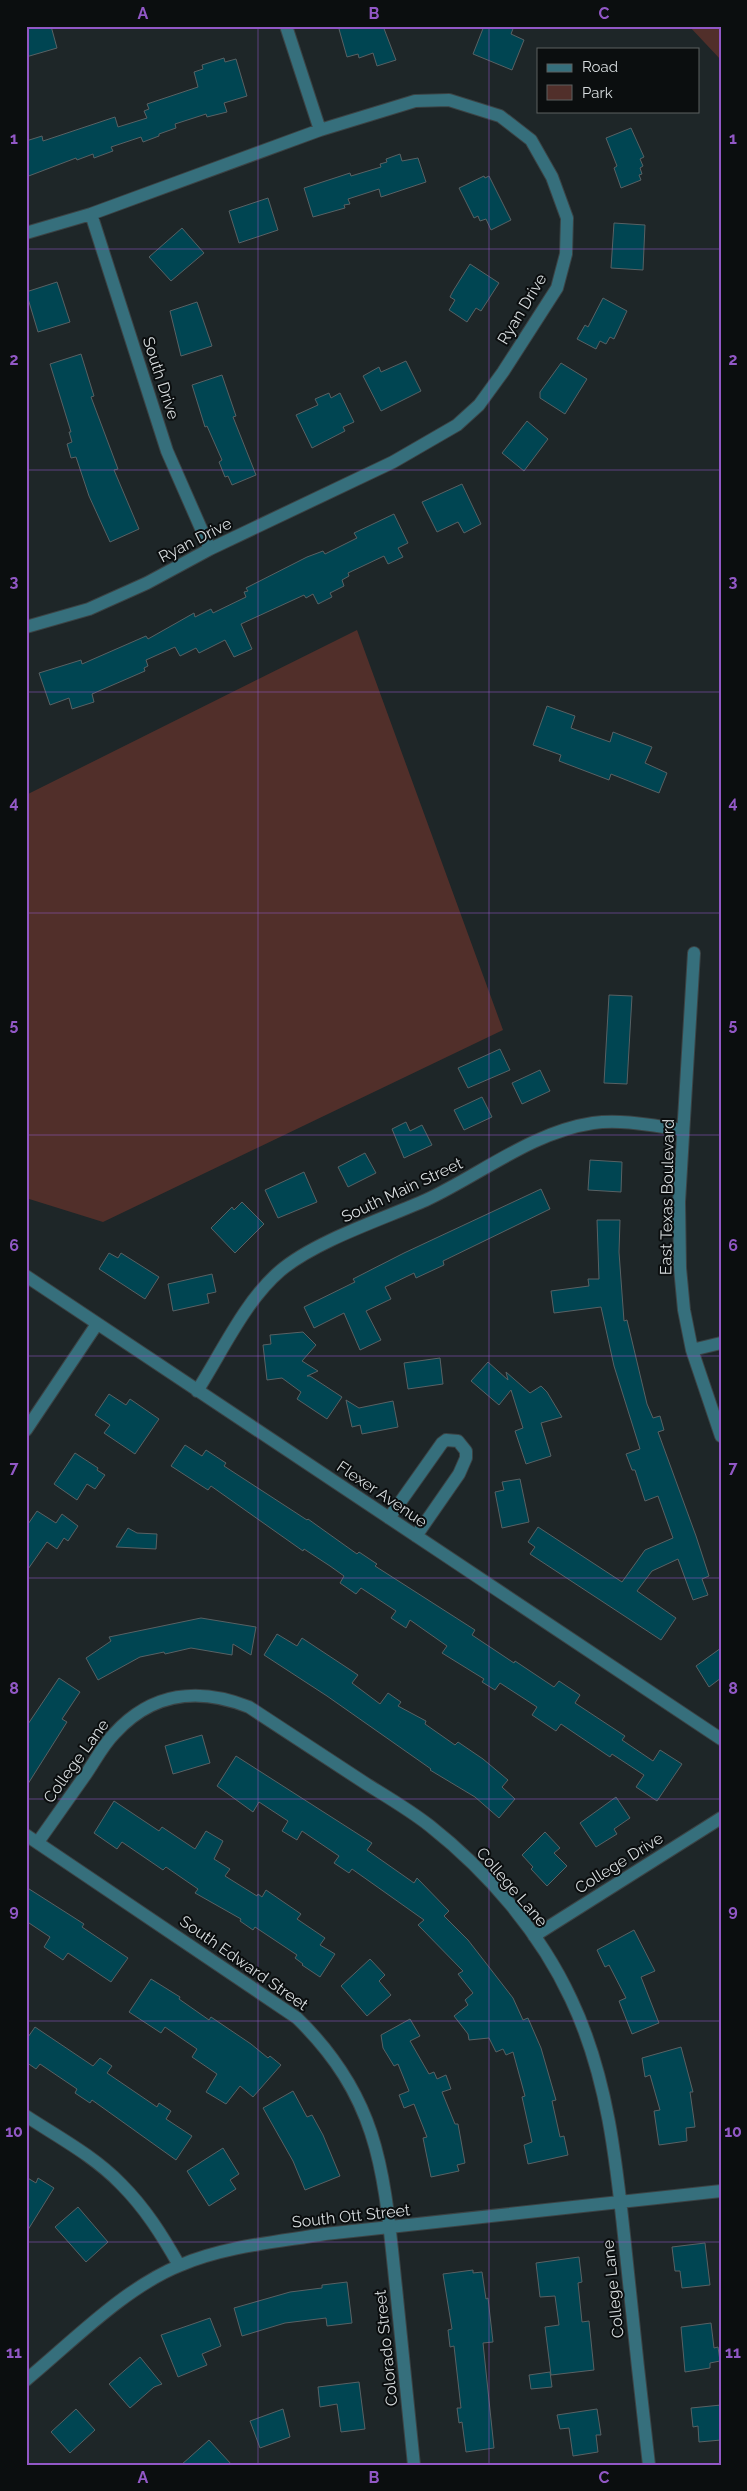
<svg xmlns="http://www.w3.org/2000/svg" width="747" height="2491" viewBox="0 0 747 2491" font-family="Raleway,sans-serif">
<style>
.green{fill:#512f2a}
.building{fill:#004552;stroke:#586164}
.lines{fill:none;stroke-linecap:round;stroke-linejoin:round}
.minor-casing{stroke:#3b4345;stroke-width:14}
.minor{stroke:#366f7c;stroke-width:12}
.grid{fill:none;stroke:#9258c6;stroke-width:1;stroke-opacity:0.55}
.labels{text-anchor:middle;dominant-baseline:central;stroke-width:4;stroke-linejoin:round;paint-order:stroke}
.street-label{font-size:16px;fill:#d6dbdd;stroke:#0b0e0f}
.neatline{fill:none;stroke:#9258c6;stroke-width:2}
.grid-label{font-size:16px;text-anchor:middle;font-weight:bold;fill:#9258c6}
</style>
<rect width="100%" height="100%" fill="#1e2628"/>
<path class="green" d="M689 26H721V60Z
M357 630 503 1030 103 1222 26 1198V795Z"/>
<path class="building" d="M26 26H51L57 48 26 57Z
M346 26H383L396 60 377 66 373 53 359 58 358 54 347 57 339 29Z
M484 26H514L511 34 524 40 512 70 473 54Z
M224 58 225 62 236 59 247 96 224 103 227 112 207 117 206 114 175 124 176 128 159 134V136L143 142 141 137 111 147 113 151 94 158 93 154 77 160 76 158 26 177V141L42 136 43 141 115 117 118 127 147 118 144 111 149 109 147 104 198 87 194 72 203 69 202 65Z
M631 128 644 157 640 159 643 166 640 168 642 174 639 175 641 180 621 188 614 168 617 166 606 138Z
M400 154 402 161 418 158 426 182 381 197 379 189 348 199 350 204 344 205 345 208 313 217 304 188 350 173 351 176 381 167 380 164 387 162 386 159Z
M484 176 485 178 489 176 511 220 491 230 486 219 480 221 478 216 474 218 459 188Z
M268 198 278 230 239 243 229 211Z
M614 223 645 225 643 270 611 268Z
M182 228 204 253 171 281 149 257Z
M470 264 499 283 481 311 476 308 467 322 449 310 455 300 450 297 453 291Z
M57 282 70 322 38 332 26 292Z
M603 298 627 311 614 339 610 337 606 344 600 341 596 349 577 339 585 325 588 327Z
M197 302 212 346 181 356 170 311Z
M81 354 94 396 91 397 118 469 114 470 139 529 110 542 89 496 76 457 71 458 67 444 72 442 69 432H71L50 364Z
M406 361 421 391 381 411 363 376 379 367 381 372Z
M561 363 587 379 565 414 540 398V392Z
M222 375 236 416 233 417 256 475 232 485 228 476 225 477 219 462 222 460 207 426 205 427 192 385Z
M329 393 331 398 340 393 354 422 343 427 345 431 312 448 296 415 318 405 315 399Z
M527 421 548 439 524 471 502 453Z
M462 484 481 524 464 533 458 522 437 532 422 502Z
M394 514 408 543 398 548 403 557 388 564 384 556 348 573 349 576 342 580 344 586 330 593 332 597 318 604 313 594 306 598 304 595 241 624 252 649 234 657 225 640 199 653 196 648 180 656 175 647 146 660 148 666 144 668 145 671 92 694 94 702 72 709 69 698 50 705 39 673 81 660 82 664 146 636 148 639 194 613 195 617 211 609 213 613 246 597 244 592 248 591 246 588 307 557 323 551 325 554 357 538 354 533Z
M547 706 575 716 571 728 610 742 613 732 652 747 645 763 667 773 659 793 611 774 609 780 559 761 561 755 533 745Z
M609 995 632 996 627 1084 604 1083Z
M500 1049 510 1070 468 1088 458 1068Z
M540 1070 550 1091 522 1104 512 1083Z
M482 1097 492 1117 464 1130 454 1110Z
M406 1122 410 1131 422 1125 432 1145 404 1158 392 1129Z
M365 1153 376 1173 348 1187 338 1167Z
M590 1160 622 1162 621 1192 588 1190Z
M304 1172 317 1202 278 1218 265 1190Z
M541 1189 550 1209 443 1261 444 1265 416 1278 414 1273 385 1287 391 1299 366 1311 381 1340 360 1350 344 1313 314 1328 304 1307 355 1282 353 1279 404 1253Z
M242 1202 264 1224 235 1253 211 1228 232 1207 234 1210Z
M597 1220H620L619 1252 624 1321 627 1320 647 1404 653 1418 660 1416 664 1430 658 1432 696 1536 709 1576 702 1579 708 1595 693 1600 678 1559 652 1571 637 1591 676 1618 661 1640 530 1554 535 1547 528 1542 538 1527 622 1582 645 1550 673 1538 658 1496 645 1501 635 1470H632L626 1454 640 1449 614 1366 601 1307 554 1313 551 1291 589 1286 588 1279H599Z
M109 1253 118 1258 121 1253 159 1277 145 1299 99 1269Z
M212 1274 216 1292 207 1294 209 1303 173 1311 168 1284Z
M303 1332 316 1345 302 1361 318 1371 307 1376H310L342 1397 327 1419 297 1399 301 1392 282 1378 267 1380 263 1345 271 1344 270 1335Z
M440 1358 443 1384 408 1389 404 1363Z
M488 1362 508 1380 506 1372 530 1393 541 1386 547 1392 562 1417 541 1423 551 1456 526 1464 515 1431 523 1428 511 1390 499 1405 471 1381Z
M109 1394 126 1405 130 1399 159 1419 135 1454 104 1433 110 1425 95 1415Z
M346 1400 359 1408 393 1401 398 1427 362 1434 360 1425 352 1427Z
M185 1445 202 1456 206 1450 226 1463 224 1466 307 1520 308 1519 357 1554 359 1552 377 1564 375 1566 475 1630 472 1635 514 1663 515 1661 554 1687 559 1681 580 1695 575 1703 625 1736 622 1740 653 1761 660 1750 682 1764 657 1801 636 1787 644 1775 612 1754 610 1757 561 1724 556 1731 532 1715 537 1707 500 1683 495 1690 482 1682 484 1679 442 1653 447 1646 410 1620 406 1628 391 1618 396 1611 361 1588 356 1594 340 1583 344 1576 330 1566 304 1549 303 1551 211 1486 208 1490 171 1466Z
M75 1453 98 1468 97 1470 105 1475 95 1489 87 1484 77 1500 54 1484Z
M520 1479 529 1522 502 1528 495 1492 504 1490 502 1482Z
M37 1511 56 1523 62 1514 78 1526 68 1541 64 1538 57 1549 47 1542 26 1572V1527Z
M128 1528 137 1533 157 1534 156 1549 116 1547Z
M201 1618 256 1627 251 1655 233 1644 232 1655 191 1648 165 1654 164 1652 140 1657 98 1680 86 1658 111 1641 109 1637Z
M277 1634 297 1646 302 1638 358 1675 352 1683 380 1704 388 1693 401 1702 398 1706 426 1721 425 1724 455 1745 458 1742 483 1759 508 1780 502 1787 515 1799 499 1818 475 1797 430 1770 431 1769 327 1696 264 1655Z
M721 1648V1678L709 1687 696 1666Z
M59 1678 80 1692 62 1719 67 1722 26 1787V1727Z
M202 1735 210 1763 173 1774 165 1746Z
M236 1756 372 1843 367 1850 414 1883 417 1878 449 1911 444 1916 468 1940 513 1998 523 2020 528 2018 541 2048 556 2100 552 2101 560 2137 564 2136 568 2155 528 2164 524 2145 532 2142 522 2097 525 2096 513 2052 506 2055 503 2049 496 2052 489 2038 469 2040 468 2034 454 2016 468 2005 465 2000 473 1993 458 1974 463 1971 418 1925 424 1920 352 1869 349 1873 334 1863 339 1856 302 1831 297 1840 282 1831 288 1821 259 1802 253 1812 217 1786Z
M616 1797 630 1818 614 1829 617 1834 596 1847 580 1823Z
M114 1801 159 1831 162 1827 195 1849 206 1831 223 1841 214 1859 230 1869 225 1876 257 1896 258 1894 262 1897 266 1890 301 1914 297 1919 325 1938 320 1945 335 1954 320 1977 302 1965 303 1964 295 1958 297 1955 255 1927 253 1930 240 1921 241 1919 195 1893 198 1889 166 1867 163 1870 122 1842 117 1849 94 1833Z
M545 1832 560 1848 554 1853 567 1866 547 1886 531 1869 533 1867 522 1855Z
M26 1887 84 1924 82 1927 128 1958 111 1982 68 1953 63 1960 44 1947 50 1937 26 1921Z
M634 1930 655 1971 641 1977 659 2023 632 2034 619 2001 626 1998 609 1965 605 1967 597 1950Z
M370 1959 385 1975 379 1981 391 1995 367 2016 341 1986Z
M151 1979 180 1997 179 1999 209 2020 211 2017 251 2044 268 2058 270 2056 281 2065 253 2097 240 2086 226 2104 206 2092 217 2074 192 2057 197 2049 165 2027 161 2033 129 2012Z
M410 2019 420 2036 410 2041 429 2074 434 2072 437 2079 446 2075 451 2089 442 2092 455 2124H458L465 2163 457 2165 459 2171 431 2177 423 2138 427 2137 414 2104 404 2108 399 2095 409 2091 398 2064 394 2066 383 2048 381 2035Z
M35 2027 93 2066 100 2058 112 2066 107 2073 157 2107 159 2103 171 2111 166 2119 192 2136 176 2160 92 2100 90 2103 75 2093 77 2089 40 2064 36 2069 26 2062V2040Z
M681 2047 693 2092H690L695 2127 686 2128 687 2141 659 2145 654 2111 660 2110 650 2075 645 2077 642 2058Z
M293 2091 307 2117 312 2115 323 2135 340 2176 305 2190 293 2161 263 2108Z
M223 2148 239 2174 230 2180 236 2189 209 2206 187 2171Z
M26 2177 36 2183 38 2178 54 2188 26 2233Z
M78 2207 108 2242 86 2262 55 2227Z
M705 2243 710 2285 682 2288 680 2271H675L672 2247Z
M579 2257 582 2282 578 2283 582 2322 589 2321 594 2370 551 2375 545 2327 559 2325 555 2296 540 2297 536 2263Z
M473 2270V2273L482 2272 486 2299 488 2298 493 2342 483 2343 494 2448 466 2452 462 2422 459 2423 457 2408H461L454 2346 450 2347 448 2330 452 2329 443 2274Z
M347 2282 352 2323 327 2326 326 2318 285 2323 242 2336 234 2308 290 2292 322 2288V2285Z
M210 2318 221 2346 202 2354 207 2365 178 2377 161 2335Z
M711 2323 714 2348 718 2347 720 2361 710 2363V2368L685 2372 681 2327Z
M140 2357 162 2384 154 2387 130 2408 109 2384Z
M550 2372 552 2387 531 2389 529 2375Z
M359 2382 365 2429 341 2432 337 2404 320 2407 318 2387Z
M721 2405V2440L699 2442 698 2426 693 2427 691 2408Z
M76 2409 95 2430 70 2453 51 2432Z
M283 2409 290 2437 260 2448 250 2421Z
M597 2409 601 2435H596L598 2452 573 2456 569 2428 560 2429 557 2415Z
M209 2440 232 2465H181Z"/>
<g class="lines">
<g class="minor-casing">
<path id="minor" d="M286 26 320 130
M91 214 167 451 210 549
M26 233 91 214 320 130 415 101 449 100 500 116 531 140 552 177 567 218 566 254 557 288 503 372 479 405 457 425 393 462 210 549 147 583 89 609 26 627
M694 953 679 1202 680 1268 684 1310 692 1350 721 1436
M26 1276 721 1739
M692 1350 721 1343
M197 1391C222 1352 245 1301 280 1271 315 1241 383 1219 426 1200 480 1175 532 1132 593 1123 623 1119 654 1126 683 1130
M26 1430 97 1324
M389 1518 442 1443 446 1440 458 1441 466 1451V1458L459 1474 416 1536
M26 1835 297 2018C382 2101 384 2176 396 2288 402 2347 408 2406 414 2465
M38 1842C54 1819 70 1797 86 1774 95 1761 103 1745 114 1734 152 1692 199 1687 249 1707 289 1733 329 1759 368 1785 389 1798 411 1811 430 1826 488 1872 540 1932 571 1999 609 2079 617 2168 626 2254 633 2324 641 2395 649 2465
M534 1936 721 1818
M26 2116C58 2137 94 2156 121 2184 145 2208 162 2235 179 2265
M26 2380C72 2342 125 2287 181 2265 226 2246 277 2242 325 2234L721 2191"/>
</g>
<use href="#minor" class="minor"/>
</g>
<path class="grid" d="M258 26V2465M489 26V2465M26 249H721M26 470H721M26 692H721M26 913H721M26 1135H721M26 1356H721M26 1578H721M26 1799H721M26 2021H721M26 2242H721"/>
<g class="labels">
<g class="street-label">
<text transform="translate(522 309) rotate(-59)">Ryan Drive</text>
<text transform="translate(161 378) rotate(72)">South Drive</text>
<text transform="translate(195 540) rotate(-27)">Ryan Drive</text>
<text transform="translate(402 1190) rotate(-25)">South Main Street</text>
<text transform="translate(667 1197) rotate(-89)">East Texas Boulevard</text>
<text transform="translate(382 1494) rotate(34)">Flexer Avenue</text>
<text transform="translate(76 1761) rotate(-54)">College Lane</text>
<text transform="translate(619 1863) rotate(-32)">College Drive</text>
<text transform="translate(512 1887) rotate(49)">College Lane</text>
<text transform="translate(244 1963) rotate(35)">South Edward Street</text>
<text transform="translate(351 2216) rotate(-6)">South Ott Street</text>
<text transform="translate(613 2289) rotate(-96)">College Lane</text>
<text transform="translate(386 2348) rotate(-96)">Colorado Street</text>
</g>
</g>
<rect width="747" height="2491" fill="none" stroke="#0b0e0f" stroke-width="55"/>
<rect x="537" y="48" width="162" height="65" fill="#0b0e0f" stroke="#5c6061"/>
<rect x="547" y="64" width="25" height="8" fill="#366f7c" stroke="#5c6061"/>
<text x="582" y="72" font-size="15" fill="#d6dbdd">Road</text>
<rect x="547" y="85" width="25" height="15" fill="#512f2a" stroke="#5c6061"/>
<text x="582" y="98" font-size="15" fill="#d6dbdd">Park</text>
<rect x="28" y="28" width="692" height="2436" class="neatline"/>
<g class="grid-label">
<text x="143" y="19">A</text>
<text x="374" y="19">B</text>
<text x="604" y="19">C</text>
<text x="14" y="144">1</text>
<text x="733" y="144">1</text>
<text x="14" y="365">2</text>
<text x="733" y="365">2</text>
<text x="14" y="587">3</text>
<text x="733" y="587">3</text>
<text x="14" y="808">4</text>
<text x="733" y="808">4</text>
<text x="14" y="1030">5</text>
<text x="733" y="1030">5</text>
<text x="14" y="1251">6</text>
<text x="733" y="1251">6</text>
<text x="14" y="1473">7</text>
<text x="733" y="1473">7</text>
<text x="14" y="1694">8</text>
<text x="733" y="1694">8</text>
<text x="14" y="1916">9</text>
<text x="733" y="1916">9</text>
<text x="14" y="2137">10</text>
<text x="733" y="2137">10</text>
<text x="14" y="2358">11</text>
<text x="733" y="2358">11</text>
<text x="143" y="2483">A</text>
<text x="374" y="2483">B</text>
<text x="604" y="2483">C</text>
</g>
</svg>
